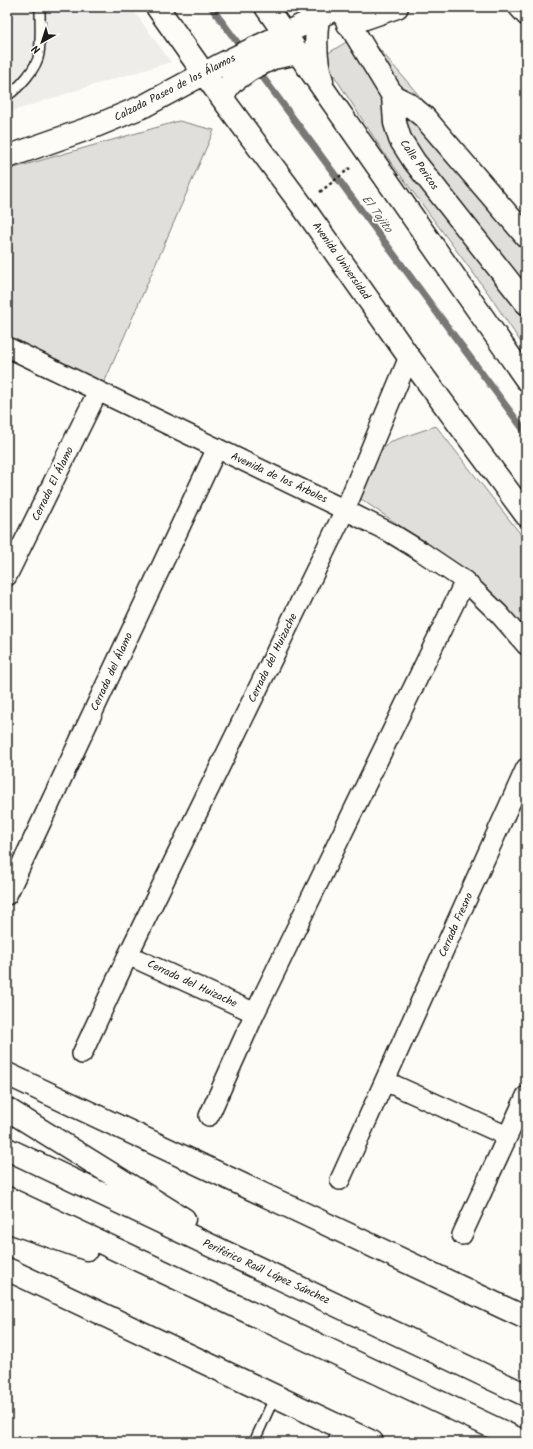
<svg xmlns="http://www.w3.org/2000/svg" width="533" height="1449" viewBox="0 0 533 1449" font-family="Kalam,sans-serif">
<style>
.built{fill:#eeede9}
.green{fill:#e0dfdb;stroke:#7e7e7c}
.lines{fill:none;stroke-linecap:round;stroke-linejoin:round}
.stream{stroke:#797876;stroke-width:7}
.lane-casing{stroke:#1c1c1c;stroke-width:12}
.street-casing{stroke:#1c1c1c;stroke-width:22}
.secondary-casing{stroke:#1c1c1c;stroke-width:25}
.highway-casing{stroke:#1c1c1c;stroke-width:25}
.path{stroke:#1c1c1c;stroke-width:2.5;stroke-dasharray:3 3;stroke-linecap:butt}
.lane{stroke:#fdfcf7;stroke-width:9}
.street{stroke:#fdfcf7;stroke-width:19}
.secondary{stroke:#fdfcf7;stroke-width:22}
.highway{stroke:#fdfcf7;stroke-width:22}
.labels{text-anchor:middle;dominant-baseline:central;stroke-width:3.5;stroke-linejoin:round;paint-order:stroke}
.street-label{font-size:11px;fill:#1c1c1c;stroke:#fdfcf7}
.water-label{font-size:12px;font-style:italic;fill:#5a5a58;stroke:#fdfcf7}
</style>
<rect width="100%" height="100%" fill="#fdfcf7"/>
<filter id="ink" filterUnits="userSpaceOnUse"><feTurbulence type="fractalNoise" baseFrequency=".025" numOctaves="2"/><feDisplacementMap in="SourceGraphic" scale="8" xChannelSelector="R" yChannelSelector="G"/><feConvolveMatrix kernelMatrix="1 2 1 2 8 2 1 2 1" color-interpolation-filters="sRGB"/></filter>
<g filter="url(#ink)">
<path class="built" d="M7 7H131L171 62 80 89 7 113Z"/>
<path class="green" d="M364 31 526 221V350L488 293 384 153 322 57Z
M179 121 214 130 101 390 7 346V170Z
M436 426 526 541V640L457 565 355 495 365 472 389 442Z"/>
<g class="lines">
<path class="stream" d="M211 7 243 50
M256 68 526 433"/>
<g class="lane-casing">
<path id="lane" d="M7 96C19 88 37 68 39 54 41 40 40 25 40 10L39 7
M254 1442 275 1396
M332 1442 340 1426"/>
</g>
<g class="street-casing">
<path id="street" d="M518 7 526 16
M7 347 345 510 391 533 422 552 465 581 499 614 526 645
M7 576 98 391
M7 895 217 448
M128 955 255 1013
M82 1054 128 955 345 510 409 357
M385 1081 507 1136
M209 1116 255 1013 465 581
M340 1180 526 768
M462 1235 526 1096"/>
</g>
<g class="secondary-casing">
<path id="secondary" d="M157 7 205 75 303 207 409 357 526 515
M266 7 526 379
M339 7 393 96 395 123 400 139 414 161 526 303
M318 17C315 39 315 60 322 81
M348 24 397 7
M393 96 407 103 424 117 526 236
M223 99 226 90 231 83 249 70 273 58 299 53
M7 157 93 127 144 106 220 65 339 7
M7 1074 526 1318
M7 1269 372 1442"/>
</g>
<g class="highway-casing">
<path id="highway" d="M7 1109 184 1219
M7 1149 526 1395
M7 1198 524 1442
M7 1221 87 1249"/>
</g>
<path class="path" d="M320 192 350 168"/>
<use href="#lane" class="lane"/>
<use href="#street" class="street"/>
<use href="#secondary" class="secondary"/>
<use href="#highway" class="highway"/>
</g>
</g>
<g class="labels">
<g class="street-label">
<text transform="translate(175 88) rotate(-27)">Calzada Paseo de los Álamos</text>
<text transform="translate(419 165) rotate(55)">Calle Pericos</text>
<text transform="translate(341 261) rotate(55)">Avenida Universidad</text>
<text transform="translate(279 478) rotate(25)">Avenida de los Árboles</text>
<text transform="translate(53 484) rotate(-64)">Cerrada El Álamo</text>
<text transform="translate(273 658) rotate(-64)">Cerrada del Huizache</text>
<text transform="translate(112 672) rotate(-65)">Cerrada del Álamo</text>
<text transform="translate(456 925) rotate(-66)">Cerrada Fresno</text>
<text transform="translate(192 984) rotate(25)">Cerrada del Huizache</text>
<text transform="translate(266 1272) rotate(25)">Periférico Raúl López Sánchez</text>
</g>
<g class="water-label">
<text transform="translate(377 214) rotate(54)">El Tajito</text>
</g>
</g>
<rect width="533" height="1449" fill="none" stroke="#fdfcf7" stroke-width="24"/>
<rect x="12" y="12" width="509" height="1425" fill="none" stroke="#1c1c1c" stroke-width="1.5" filter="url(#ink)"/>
<g transform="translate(42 42) rotate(219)" stroke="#fdfcf7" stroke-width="3" paint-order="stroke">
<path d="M0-3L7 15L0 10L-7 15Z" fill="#1c1c1c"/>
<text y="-6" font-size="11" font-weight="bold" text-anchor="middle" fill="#1c1c1c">N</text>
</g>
</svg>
